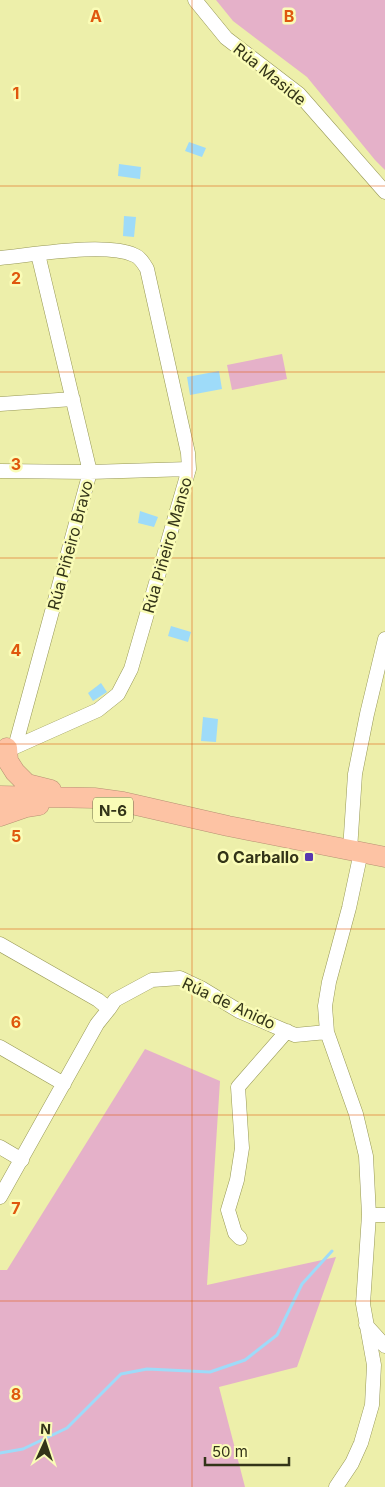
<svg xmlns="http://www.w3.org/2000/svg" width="385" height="1487" viewBox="0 0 385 1487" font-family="Inter,sans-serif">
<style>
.green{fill:#e5b1c9}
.water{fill:#9edbf9}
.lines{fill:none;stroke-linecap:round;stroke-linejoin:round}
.stream{stroke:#9edbf9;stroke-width:3}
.minor-casing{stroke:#979856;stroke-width:15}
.highway-casing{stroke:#b69173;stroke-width:21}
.minor{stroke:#fff;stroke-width:14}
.highway{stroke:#fdc3a4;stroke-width:20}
.grid{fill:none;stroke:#df570d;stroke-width:1;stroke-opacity:0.55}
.poi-dot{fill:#5838b0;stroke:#fafcb7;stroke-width:2}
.labels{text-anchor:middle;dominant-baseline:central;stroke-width:5;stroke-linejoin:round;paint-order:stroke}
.shield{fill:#fafcb7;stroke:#6f7048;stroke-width:1}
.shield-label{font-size:15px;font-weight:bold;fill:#333418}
.street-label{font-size:16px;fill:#333418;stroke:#fafcb7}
.poi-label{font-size:16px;font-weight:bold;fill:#333418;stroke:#fafcb7;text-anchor:end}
.grid-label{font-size:16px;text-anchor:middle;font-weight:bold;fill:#df570d;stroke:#fafcb7;stroke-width:5;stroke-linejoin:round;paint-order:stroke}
</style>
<rect width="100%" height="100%" fill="#edefaa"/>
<path class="green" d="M216 0H385V170L375 160 307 77 233 21Z
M282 354 287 379 232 390 227 365Z
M145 1049 220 1081 207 1285 336 1257 297 1367 219 1387 245 1487H0V1270H7Z"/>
<path class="water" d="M189 142 206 148 202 157 185 151Z
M119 164 141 167 140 179 118 176Z
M124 216 136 217 134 237 123 236Z
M219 371 222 389 190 395 187 377Z
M140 511 158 517 154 527 138 523Z
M171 626 191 632 188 642 168 636Z
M101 683 107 692 93 701 88 693Z
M203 717 218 719 216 742 201 741Z"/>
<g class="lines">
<path class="stream" d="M0 1453 23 1449 67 1428 121 1374 147 1369 210 1372 245 1360 277 1335 302 1284 332 1251"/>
<g class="minor-casing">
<path id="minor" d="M195 0 226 38 299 94 385 192
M0 258C33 255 105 242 134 255 140 257 144 264 147 269L188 453 189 469 131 669 118 694 98 710 15 747 0 750
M0 404 73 399
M0 471 90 472 189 469
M15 747 90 472 38 254
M350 850 355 774 367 714 385 639
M0 944 98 1000 109 1009 97 1024 0 1197
M109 1009 115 1000 152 980 180 978 201 988 239 1011 295 1035 327 1032
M0 1047 64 1084
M0 1147 22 1160
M369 1215H385
M240 1238 235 1233 228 1210 237 1180 242 1148 238 1087 287 1031
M366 1325 385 1346
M336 1487 352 1463 361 1443 372 1405 374 1365 363 1304 369 1215 366 1156 356 1114 327 1032 325 1006 329 982 349 908 361 852"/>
</g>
<g class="highway-casing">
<path id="highway" d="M7 748 8 761 15 772 27 784 51 790
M0 796 94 798 123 802 228 826 385 857
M0 816 26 807 39 805"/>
</g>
<use href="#minor" class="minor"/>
<use href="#highway" class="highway"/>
</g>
<path class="grid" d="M192 0V1487M0 186H385M0 372H385M0 558H385M0 744H385M0 929H385M0 1115H385M0 1301H385"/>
<rect class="poi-dot" x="304" y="852" width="10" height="10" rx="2.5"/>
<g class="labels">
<rect class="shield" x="93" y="797.5" width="40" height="25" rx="4"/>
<g class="shield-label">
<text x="113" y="810">N-6</text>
</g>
<g class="street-label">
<text transform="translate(270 74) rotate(39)">Rúa Maside</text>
<text transform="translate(70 545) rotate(-75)">Rúa Piñeiro Bravo</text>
<text transform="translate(167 545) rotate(-74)">Rúa Piñeiro Manso</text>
<text transform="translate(229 1003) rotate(25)">Rúa de Anido</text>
</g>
<g class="poi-label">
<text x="299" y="857">O Carballo</text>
</g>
</g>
<g class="grid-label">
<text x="96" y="22">A</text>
<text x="289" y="22">B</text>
<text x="16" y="99">1</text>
<text x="16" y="284">2</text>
<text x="16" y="470">3</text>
<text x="16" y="656">4</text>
<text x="16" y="842">5</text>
<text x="16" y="1028">6</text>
<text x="16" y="1214">7</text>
<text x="16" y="1400">8</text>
</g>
<g transform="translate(45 1442) rotate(3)" stroke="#fafcb7" stroke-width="4" paint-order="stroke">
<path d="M0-4L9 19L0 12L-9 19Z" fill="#333418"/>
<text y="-8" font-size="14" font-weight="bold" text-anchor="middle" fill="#333418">N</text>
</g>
<path d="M205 1457v8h84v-8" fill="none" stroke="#333418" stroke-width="2.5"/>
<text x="212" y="1457" font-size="15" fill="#333418" stroke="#fafcb7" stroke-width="4" paint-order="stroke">50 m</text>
</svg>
